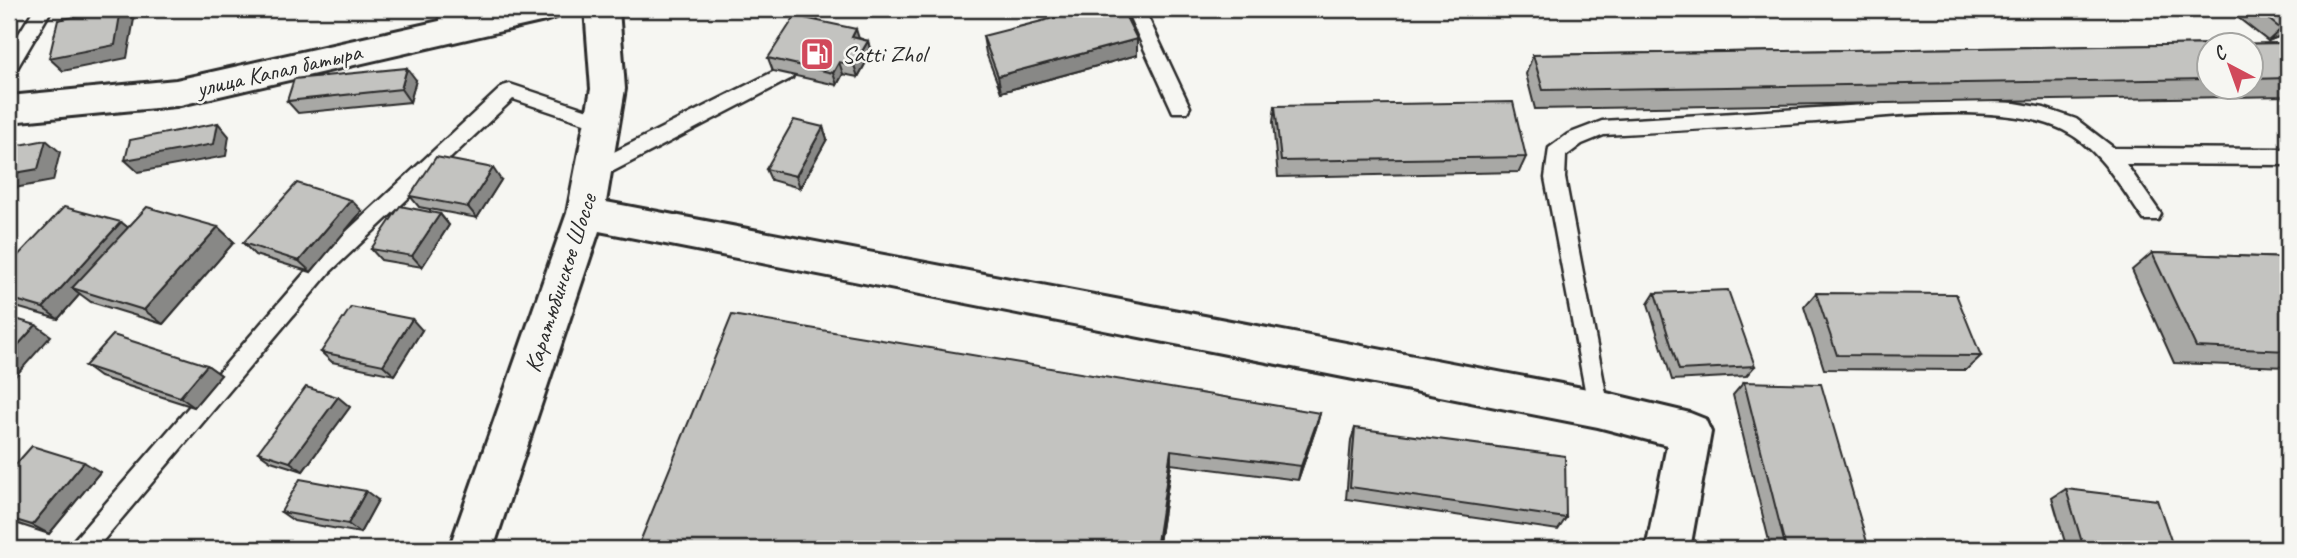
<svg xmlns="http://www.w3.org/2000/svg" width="2297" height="558" viewBox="0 0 2297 558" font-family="Caveat,sans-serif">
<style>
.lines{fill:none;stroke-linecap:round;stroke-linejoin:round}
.lane-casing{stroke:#2b2b2b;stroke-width:5}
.street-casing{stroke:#2b2b2b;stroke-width:6}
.secondary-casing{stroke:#2b2b2b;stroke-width:6}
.lane{fill:#f6f6f2;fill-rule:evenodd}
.street{fill:#f6f6f2;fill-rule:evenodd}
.secondary{fill:#f6f6f2;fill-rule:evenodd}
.wall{fill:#a8a8a5;stroke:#2b2b2b;stroke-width:2;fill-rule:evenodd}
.shaded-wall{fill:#888886;stroke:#2b2b2b;stroke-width:2}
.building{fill:#c3c3c0;stroke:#2b2b2b;stroke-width:2}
.labels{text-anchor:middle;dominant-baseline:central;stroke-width:5;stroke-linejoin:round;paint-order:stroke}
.poi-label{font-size:24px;fill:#2b2b2b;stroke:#f6f6f2;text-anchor:start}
.street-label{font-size:24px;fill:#2b2b2b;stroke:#f6f6f2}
</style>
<rect width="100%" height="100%" fill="#f6f6f2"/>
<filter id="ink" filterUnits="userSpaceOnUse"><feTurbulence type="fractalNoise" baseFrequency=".0143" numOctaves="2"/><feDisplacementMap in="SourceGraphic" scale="14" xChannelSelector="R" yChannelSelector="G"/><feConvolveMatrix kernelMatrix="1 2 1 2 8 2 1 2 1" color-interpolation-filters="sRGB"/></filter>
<g filter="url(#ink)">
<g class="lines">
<g class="lane-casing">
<path id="lane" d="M34 9H52L16 70 9 72V50Z
M438 9H456L458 31 455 36H443Z
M799 9H817L815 36H803Z
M1126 9H1144L1190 107 1187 112H1173Z
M785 66 794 73 792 78 600 178H586L583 172 586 166Z
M510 84 609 117 612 122 602 129 513 99 329 273 96 549H69L73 541 315 261 503 86Z
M1948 100 2015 103 2044 108 2076 119 2114 148 2288 149V165L2126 164 2161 214 2158 220H2144C2121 188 2100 148 2063 130 2004 101 1881 117 1816 122 1745 127 1674 131 1604 135L1582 144 1566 156 1565 178 1609 409 1606 416 1598 419 1590 416 1545 178 1549 148 1568 134 1602 121Z"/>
</g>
<g class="street-casing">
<path id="street" d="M585 9H619L625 89 606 202 1598 391 1690 413 1705 419 1711 432 1690 549H1646L1667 445 1598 427 599 231 493 549H449L567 213 591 89Z"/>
</g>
<g class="secondary-casing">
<path id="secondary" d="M493 9H562L557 17 545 21 176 106 9 122V96L176 80Z"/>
</g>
<use href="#lane" class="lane"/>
<use href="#street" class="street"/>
<use href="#secondary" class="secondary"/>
</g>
<path class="wall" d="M2227 9H2288V33L2268 41Z
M983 36 1137 39V55L1001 92 986 53Z
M859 38 868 41 871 53 858 77 843 74 837 85 773 71 768 58Z
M2288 43V96L1535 109 1526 74 1533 55ZM2209 46H2251V88H2209Z
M416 80 410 102 298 113 287 101Z
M1275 106 1526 157 1519 172 1278 177 1273 122Z
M823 127 827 139 800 188 771 180 766 169Z
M501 180 477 218 419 207 410 196Z
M362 211 311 272 255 255 243 243Z
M440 214 449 225 422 267 381 260 371 249Z
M121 222 128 228 218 227 234 242 163 324 91 302 80 294 58 319 9 305V265Z
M2152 253 2288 258V367L2174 363 2132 270Z
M1655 293 1755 366 1746 376 1672 380 1648 304Z
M1816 293 1981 356 1966 370 1824 369 1804 307Z
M422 330 394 375 332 362 321 352Z
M207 365 221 375 194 407 100 377 85 366Z
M1744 382 1869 549H1771L1733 395Z
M350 407 303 471 271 461 258 452Z
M1320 413 1316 428 1298 480 1171 464 1158 549H637Z
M1355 428 1566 518 1558 530 1346 499 1351 440Z
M9 472H100L49 534 9 521Z
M2066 489 2174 549H2067L2052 498Z
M378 500 360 533 294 521 281 512Z"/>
<path class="shaded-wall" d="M121 9H137L126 11 134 19 127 58 63 71 49 58Z
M2288 26V33L2268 41 2281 29Z
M856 29 860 42 852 37Z
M1137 39V55L1001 92 998 76Z
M868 41 871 53 858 77 854 65Z
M839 62 843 74 837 85 833 73Z
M407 68 416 80 410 102 401 89Z
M218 123 229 136 226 156 138 172 125 160Z
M823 127 827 139 800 188 796 176Z
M46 140 60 152 53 181 9 189V174Z
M493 168 501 180 477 218 468 207Z
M351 200 362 211 311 272 299 261Z
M440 214 449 225 422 267 412 256Z
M121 222 135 233 72 288 80 294 58 319 43 308Z
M218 227 234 242 163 324 144 310Z
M412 319 422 330 394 375 383 365Z
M36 325 51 336 11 381 9 379V355Z
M207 365 221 375 194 407 180 397Z
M338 397 350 407 303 471 290 462Z
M1320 413 1316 428 1298 480 1301 466Z
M1171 450V464L1158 549H1156Z
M84 462 100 472 49 534 32 525Z
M366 491 378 500 360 533 348 524Z"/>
<path class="building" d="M112 9H121L115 45 49 58 58 20Z
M1089 9H1122L1137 39 998 76 983 36Z
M2256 9H2288V26L2281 29Z
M795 16 856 29 852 37 868 41 854 65 839 62 833 73 768 58Z
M2288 43V78L2251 79V46H2209V79L1543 90 1533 55Z
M407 68 401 89 287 101 294 79Z
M1513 102 1526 157 1281 161 1275 106Z
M794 120 823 127 796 176 766 169Z
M218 123 214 144 125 160 130 140Z
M46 140 38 169 9 174V147Z
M436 157 493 168 468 207 410 196Z
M297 183 351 200 299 261 243 243Z
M400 206 440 214 412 256 371 249Z
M64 207 121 222 43 308 9 298V265Z
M147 207 218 227 144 310 72 288Z
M2152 253 2288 258V351L2196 347Z
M1728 290 1755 366 1679 370 1655 293Z
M1816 293 1956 294 1981 356 1837 355Z
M351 307 412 319 383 365 321 352Z
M732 315 1320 413 1301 466 1171 450 1156 549H637Z
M9 317 36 325 9 355Z
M113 335 207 365 180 397 85 366Z
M1744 382 1821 384 1869 549H1786Z
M306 387 338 397 290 462 258 452Z
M1355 428 1565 456 1566 518 1350 487Z
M32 446 84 462 32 525 9 518V472Z
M300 479 366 491 348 524 281 512Z
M2066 489 2157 500 2174 549H2084Z"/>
</g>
<defs>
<g id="fuel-square" transform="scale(1.75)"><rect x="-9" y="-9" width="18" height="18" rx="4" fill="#d1495b" stroke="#f6f6f2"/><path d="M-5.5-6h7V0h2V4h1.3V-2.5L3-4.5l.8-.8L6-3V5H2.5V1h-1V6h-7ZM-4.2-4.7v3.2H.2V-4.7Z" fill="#fff"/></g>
</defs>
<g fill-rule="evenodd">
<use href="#fuel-square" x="817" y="54"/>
</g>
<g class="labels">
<g class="poi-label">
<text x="842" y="54">Satti Zhol</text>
</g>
<g class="street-label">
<text transform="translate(279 70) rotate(-13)">улица Капал батыра</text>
<text transform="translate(560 283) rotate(-72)">Каратюбинское Шоссе</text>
</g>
</g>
<rect width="2297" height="558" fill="none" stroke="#f6f6f2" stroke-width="35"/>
<rect x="18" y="18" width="2262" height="523" fill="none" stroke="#2b2b2b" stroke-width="2.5" filter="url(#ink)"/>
<g transform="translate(2230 66) rotate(319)"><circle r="33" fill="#f6f6f2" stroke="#a5a5a2" stroke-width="2"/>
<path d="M0-5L12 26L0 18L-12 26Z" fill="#d1495b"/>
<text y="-10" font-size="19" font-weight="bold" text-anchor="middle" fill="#2b2b2b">С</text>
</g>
</svg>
